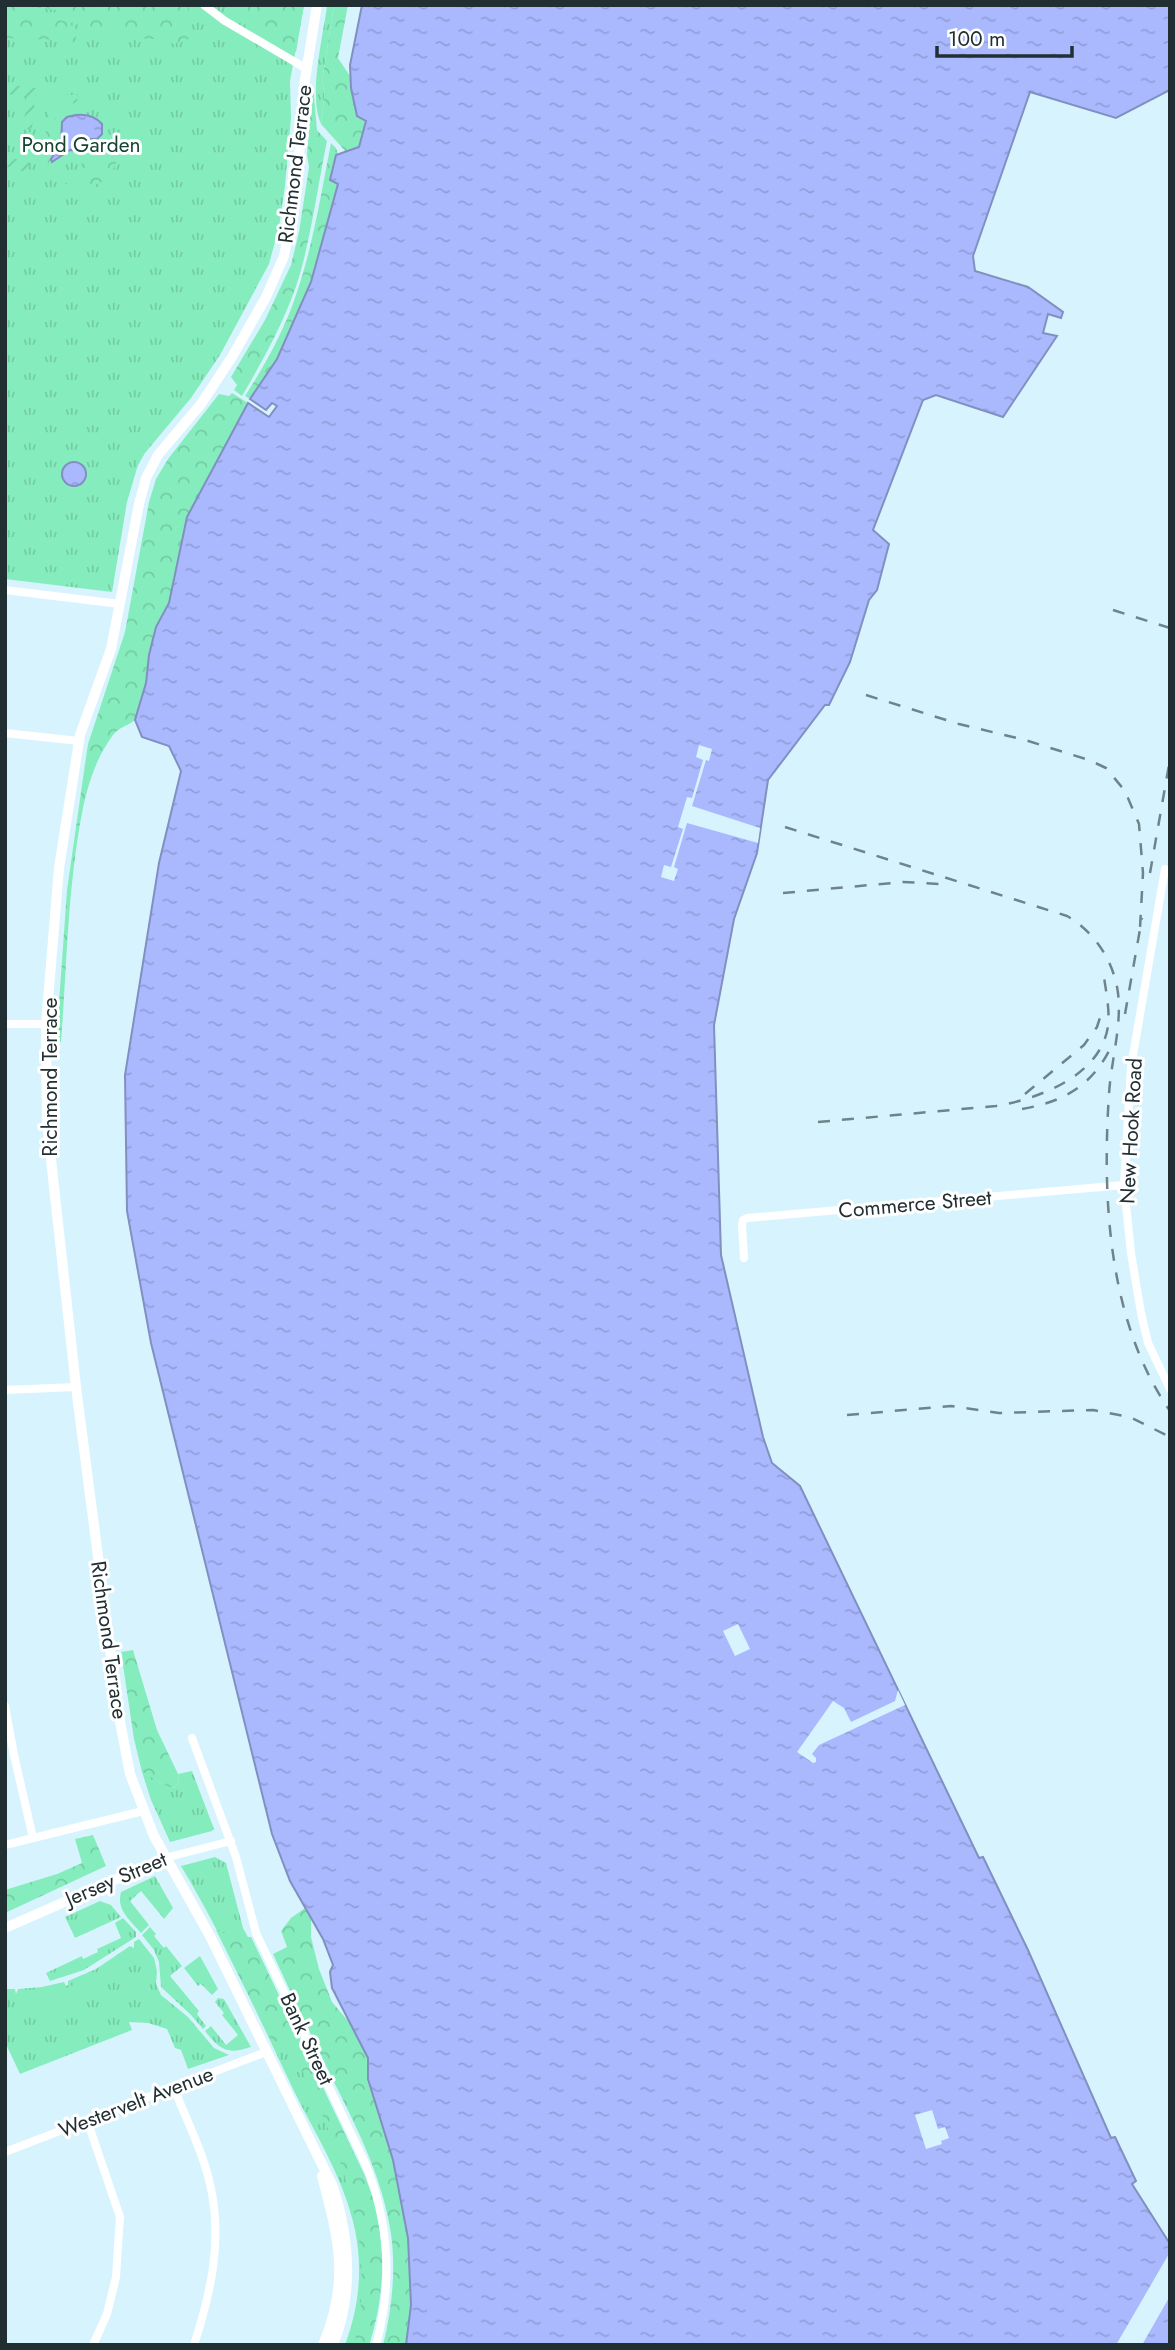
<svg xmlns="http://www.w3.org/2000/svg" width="1175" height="2350" viewBox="0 0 1175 2350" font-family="Jost,sans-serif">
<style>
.grass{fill:url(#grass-tufts)}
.forest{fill:url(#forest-crowns)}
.garden{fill:url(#garden-furrows)}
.pitch{fill:#85edbd}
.water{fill:url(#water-ripples);stroke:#818fc1;stroke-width:2}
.pier{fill:#d7f4fe}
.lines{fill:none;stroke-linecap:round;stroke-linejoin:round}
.street{stroke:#fff;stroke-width:8}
.secondary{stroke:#fff;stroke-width:10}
.rail{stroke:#6f838a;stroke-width:2.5;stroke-dasharray:12 12;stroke-linecap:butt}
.labels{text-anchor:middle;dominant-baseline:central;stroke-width:6;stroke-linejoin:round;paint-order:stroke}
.park-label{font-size:21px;fill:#154531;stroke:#fff}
.street-label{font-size:21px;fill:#212f33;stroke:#fff}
</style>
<defs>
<pattern id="grass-tufts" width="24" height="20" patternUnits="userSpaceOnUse" patternTransform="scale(1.75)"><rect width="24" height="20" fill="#85edbd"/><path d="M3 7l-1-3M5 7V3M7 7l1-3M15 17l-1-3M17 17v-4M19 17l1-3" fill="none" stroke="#73cca3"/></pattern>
<pattern id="forest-crowns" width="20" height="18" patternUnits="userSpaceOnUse" patternTransform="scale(1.75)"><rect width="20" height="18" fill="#85edbd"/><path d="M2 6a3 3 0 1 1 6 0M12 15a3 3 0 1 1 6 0" fill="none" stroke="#73cca3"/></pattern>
<pattern id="garden-furrows" width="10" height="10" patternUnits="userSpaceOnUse" patternTransform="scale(1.75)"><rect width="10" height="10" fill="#85edbd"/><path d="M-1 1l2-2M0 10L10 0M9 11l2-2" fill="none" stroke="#73cca3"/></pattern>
<pattern id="water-ripples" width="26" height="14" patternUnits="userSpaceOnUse" patternTransform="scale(1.75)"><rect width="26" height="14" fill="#aab8fe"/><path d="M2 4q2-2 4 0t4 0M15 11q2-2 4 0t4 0" fill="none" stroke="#929eda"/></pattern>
</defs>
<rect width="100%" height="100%" fill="#d7f4fe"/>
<path class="grass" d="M5 5H304L290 81 291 118 285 186 279 227 269 264 220 355 191 398 145 453 138 465 127 502 112 592 5 579Z
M334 5 322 81 325 90 321 124C308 95 323 37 327 6Z
M192 1771 214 1829 212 1831 170 1842 151 1800 142 1772C153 1776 164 1788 174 1788L179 1781 178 1774Z
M215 1857 226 1863 243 1928 248 1937H251L365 2176 381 2278 378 2308 369 2345H345C359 2307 363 2270 355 2230 344 2178 316 2136 293 2089 257 2014 224 1937 181 1866Z
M155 1876 173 1908 164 1919 141 1891 130 1901 149 1925 141 1933C130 1920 116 1910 121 1892Z
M100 1901 111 1905 121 1917 75 1938 65 1917Z
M123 1918 136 1932V1937L84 1970 50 1981 46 1973 82 1956 83 1959 98 1952 97 1949 121 1938 115 1923Z
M150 1927 156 1934 154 1936 164 1948 166 1946 182 1966 170 1976 199 2011 197 2014 206 2026 203 2029 191 2015 161 1987 159 1962 154 1950 142 1935Z
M139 1939 154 1958 157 1971 156 1984 161 1995 188 2017 214 2048 229 2055 188 2069 181 2050 175 2048 167 2029 148 2023 129 2022 132 2030 20 2074 5 2042V1989H15L16 1994 18 1989 42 1987 64 1982 66 1986 68 1985V1981L96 1969 130 1946 134 1948V1942Z
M200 1956 218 1989 212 1995 201 1984 198 1986 184 1968Z
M218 1998 224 1999 251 2047C227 2055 220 2050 205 2031L211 2026 226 2045 238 2035 222 2015 224 2013 215 2002Z"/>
<path class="forest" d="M5 5H86L91 9 92 5H185L189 9 190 37 186 41 164 45 154 39 134 38 126 31 86 29C73 9 48 8 26 7V19C43 17 63 16 76 29V48L65 47 63 35H58L57 40 33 39V34H28L27 39 5 38Z
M228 5H304L296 52Z
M334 5H348L338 58 350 76 354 98 366 121 359 147 346 152 321 124 325 90 322 81Z
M313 84 317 130 327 141C318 185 312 231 300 274 287 317 265 357 242 396L234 390 237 385 231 377 265 320 291 265 299 232 309 167 307 155Z
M61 95H77L79 98C74 107 62 107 56 116L54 136 42 159 50 104 54 98Z
M112 137 119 141C121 159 112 179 95 185L99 191 96 198 63 187 64 183 76 182 75 172C85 159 98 146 112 137Z
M331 143 336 148 338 154 336 155 338 183 311 282 277 359 250 399 245 396C265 365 284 331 296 295 313 246 321 194 331 143Z
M232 393 248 403 187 517 169 603 156 627 149 655 146 683 135 720C128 726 119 727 113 735 88 769 82 809 76 850 67 914 66 978 61 1042L56 1045 67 890 85 764 88 744 125 632 149 502 156 479 168 459 219 394 229 396Z
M133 1650 157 1730 178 1774 179 1781 174 1788C164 1788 152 1776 142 1772L134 1739 121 1652Z
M93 1835 106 1866 5 1913V1890L57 1874 82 1863 75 1839Z
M305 1908 311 1919V1937L319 1969 332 2002 349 2022 368 2058V2079L393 2160 408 2238 411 2305 406 2345H383C392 2309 396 2271 391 2234 383 2180 359 2132 335 2084 314 2041 293 1998 273 1954L287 1947 281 1931 291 1918Z
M216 1930 235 1937H251L365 2176C369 2188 375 2200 378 2212 387 2251 382 2308 369 2345H354C381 2237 333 2132 286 2037L272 2043Z"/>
<path class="garden" d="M5 84 36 88 32 129H24L26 96 5 94Z
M24 132H32L28 173 5 166V157L21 160Z
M60 133 61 145 51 162H55L70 150 82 152H72L57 168 47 171 48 159Z"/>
<path class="pitch" d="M80 1982 86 1996 66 2005 60 1991Z
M56 1992 58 2011 20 2015 18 1995Z"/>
<path class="water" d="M362 5H1170V90L1116 118 1030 92 973 256 975 271 1028 287 1063 312 1061 318 1048 314 1043 333 1057 336 1003 417 936 395 923 400 873 530 889 544 877 590 869 600 850 662 829 705H825L768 780 757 853 734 919 714 1025 721 1255 763 1437 772 1463 800 1486 979 1858 983 1857 1028 1950 1111 2138 1115 2137 1136 2181 1132 2184 1170 2244V2345H406L411 2305 408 2238 393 2160 368 2079V2058L332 1988 330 1972 333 1965 323 1939 290 1881 272 1834 151 1343 127 1211 125 1075 159 863 181 771 169 746 142 737 135 720 146 683 149 655 156 627 169 603 187 517 248 403 269 417 277 406 272 403 266 410 250 399 277 359 311 282 338 184 330 180 336 155 359 147 366 121 357 116 351 88 350 65Z
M76 115C86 114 95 116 102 124V134L97 139H86L90 145 86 151 70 150 52 162 51 159 61 145 62 122 67 117Z
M62 474a12 12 0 1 1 24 0a12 12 0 1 1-24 0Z"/>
<path class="pier" d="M699 745 712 749 709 761 706 760 692 806 760 828 758 843 687 823 674 867 678 869 674 881 661 877 664 865 671 867 683 829 678 827 687 797 692 798 703 760 696 757Z
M738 1624 750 1649 735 1656 723 1631Z
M898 1690 905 1705 819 1745 812 1754 816 1758V1762L813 1763 797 1752 833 1701 844 1708 851 1722 895 1701Z
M932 2110 938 2129 945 2127 949 2138 941 2141 942 2144 926 2149 915 2115Z
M1170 2252V2296L1142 2345H1116Z"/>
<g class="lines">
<path class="street" d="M204 5 225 21 307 69
M5 590 120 604
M5 733 79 741
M1165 869 1131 1067 1124 1185 1131 1253 1141 1313 1148 1343 1170 1389
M5 1024H46
M744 1258 742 1225 743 1220 747 1218 1124 1185
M5 1390 76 1387
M5 1706 14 1755 33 1838
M192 1738 236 1857 256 1933 365 2163C389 2221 393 2284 376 2345
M5 1845 143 1811
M165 1858 231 1841
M174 2088C186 2119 203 2152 210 2184 223 2240 211 2292 194 2345
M87 2120 120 2217 116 2277 107 2314 93 2345
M5 2152 266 2052"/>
<path class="secondary" d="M317 5 305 79 296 194 284 256 266 297 232 357 201 404 158 455 146 478 139 504 111 649 80 735 59 868 46 1024 47 1123 76 1387 118 1711 130 1774 154 1836 210 1936 333 2187C350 2240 354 2293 333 2345
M5 1928 165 1858
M322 2176C339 2240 350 2281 323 2345"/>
<path class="rail" d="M1113 610 1170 628
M866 695 959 724 1025 740 1089 760 1106 768 1125 791 1139 824 1143 873 1140 928
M785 827 1067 916C1095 932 1114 962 1118 993 1122 1026 1111 1061 1109 1094 1102 1198 1108 1322 1170 1411
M1150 873 1170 759
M783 893 903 882 940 884
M1125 1014 1142 918
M1025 1094 1084 1045 1097 1027 1103 1008
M1022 1109C1062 1102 1091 1087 1110 1049
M818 1122 996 1106C1038 1099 1101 1076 1108 1026 1110 1010 1106 992 1104 977
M847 1415 951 1406 999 1413 1093 1410 1130 1417 1170 1437"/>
</g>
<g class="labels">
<g class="park-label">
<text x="81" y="145">Pond Garden</text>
</g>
<g class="street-label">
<text transform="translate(295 164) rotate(-83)">Richmond Terrace</text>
<text transform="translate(50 1077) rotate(-90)">Richmond Terrace</text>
<text transform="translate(1131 1131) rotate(-87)">New Hook Road</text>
<text transform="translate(915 1204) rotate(-5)">Commerce Street</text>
<text transform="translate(109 1640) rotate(82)">Richmond Terrace</text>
<text transform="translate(116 1879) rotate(-23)">Jersey Street</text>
<text transform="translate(307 2039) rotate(65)">Bank Street</text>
<text transform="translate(136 2102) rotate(-21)">Westervelt Avenue</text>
</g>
</g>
<rect width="1175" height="2350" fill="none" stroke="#212f33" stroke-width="14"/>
<path d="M937 46v10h135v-10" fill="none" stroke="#212f33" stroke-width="3.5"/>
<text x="948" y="46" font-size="21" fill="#212f33" stroke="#ffffff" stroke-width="5" paint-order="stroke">100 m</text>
</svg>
